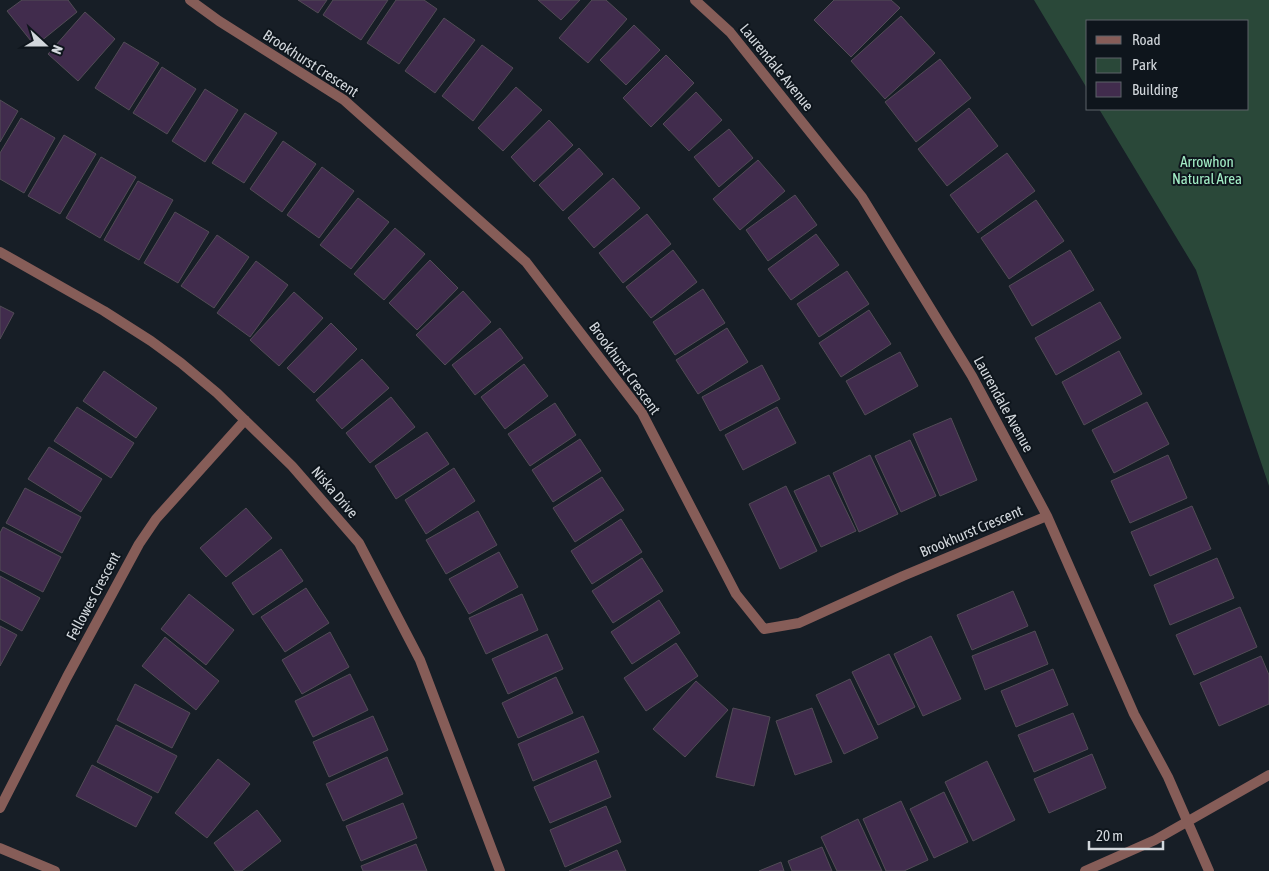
<svg xmlns="http://www.w3.org/2000/svg" width="1269" height="871" viewBox="0 0 1269 871" font-family="'Asap Condensed',sans-serif">
<style>
.green{fill:#2a4839}
.building{fill:#412c4d;stroke:#524c56}
.lines{fill:none;stroke-linecap:round;stroke-linejoin:round}
.minor{stroke:#865d58;stroke-width:10}
.labels{text-anchor:middle;dominant-baseline:central;stroke-width:4;stroke-linejoin:round;paint-order:stroke}
.street-label{font-size:15px;fill:#d2d7dc;stroke:#0e151c}
.park-label{font-size:15px;fill:#a2edc6;stroke:#0e151c}
</style>
<rect width="100%" height="100%" fill="#171e26"/>
<path class="green" d="M1034 0H1269V486L1196 270 1099 109H1248V21H1088V90Z"/>
<path class="building" d="M22 0H68L77 12 35 46 7 11Z
M298 0H327L318 13Z
M333 0H388L361 40 323 15Z
M396 0H424L437 9 399 64 367 43Z
M538 0H580L561 20Z
M592 0H606L627 19 588 63 559 38Z
M834 0H891L900 8 851 57 814 20Z
M85 12 115 39 78 81 48 54Z
M901 16 935 53 885 99 851 61Z
M444 18 475 40 435 93 405 71Z
M634 25 660 50 626 85 600 60Z
M124 42 159 63 129 110 95 88Z
M482 45 513 68 473 121 442 96Z
M666 55 694 83 651 127 623 98Z
M940 59 971 98 916 142 885 102Z
M162 67 196 89 167 134 133 113Z
M516 87 542 110 503 151 478 128Z
M205 89 238 110 205 162 172 141Z
M696 92 722 120 689 151 663 124Z
M0 100 18 111 0 142Z
M969 108 998 146 947 186 918 149Z
M245 113 277 133 244 183 212 163Z
M21 118 55 138 24 193 0 179V153Z
M549 120 573 145 534 182 511 157Z
M729 129 753 158 719 187 694 157Z
M64 135 96 154 60 214 28 196Z
M283 141 316 164 282 212 250 189Z
M579 148 603 174 563 211 539 185Z
M1007 153 1035 191 978 233 950 195Z
M101 157 136 177 100 238 66 218Z
M758 160 785 191 740 230 713 199Z
M322 167 354 191 319 238 287 215Z
M613 178 640 208 594 248 568 218Z
M138 181 173 200 139 260 104 240Z
M795 195 817 225 768 261 746 230Z
M358 198 389 222 351 269 320 245Z
M1036 200 1064 241 1009 279 981 238Z
M175 212 209 232 178 283 144 263Z
M647 214 671 244 623 283 599 253Z
M395 228 425 254 384 300 354 274Z
M816 234 839 265 791 300 768 269Z
M217 235 249 257 214 308 181 286Z
M673 250 697 282 651 318 626 287Z
M1070 250 1094 290 1032 326 1009 286Z
M430 260 458 288 417 330 389 303Z
M256 261 288 285 250 337 217 313Z
M847 271 869 304 819 337 797 304Z
M703 289 725 323 675 355 653 322Z
M463 291 491 322 445 365 416 335Z
M294 292 323 318 279 366 250 340Z
M1100 302 1121 338 1056 375 1035 338Z
M0 306 14 313 0 339Z
M869 310 891 344 841 377 819 343Z
M331 323 357 349 314 393 287 368Z
M500 328 523 358 475 395 452 365Z
M727 328 748 362 698 394 676 360Z
M1119 351 1142 394 1084 425 1062 382Z
M900 352 918 386 865 415 846 381Z
M362 359 389 388 342 429 316 400Z
M524 364 548 396 505 429 481 397Z
M762 365 780 399 720 431 702 397Z
M104 371 157 408 136 438 83 401Z
M391 397 415 427 370 463 346 433Z
M1147 402 1169 444 1114 473 1092 430Z
M555 403 576 435 530 466 508 434Z
M77 407 134 443 111 478 54 441Z
M777 407 796 443 743 470 725 435Z
M951 418 977 480 940 496 913 434Z
M427 432 449 464 396 499 375 466Z
M580 439 601 471 553 502 532 470Z
M910 440 936 496 901 512 875 456Z
M49 447 102 479 81 512 28 479Z
M870 455 898 514 859 532 833 473Z
M1168 455 1187 498 1130 523 1111 481Z
M454 468 475 501 426 534 405 500Z
M829 475 856 531 821 547 794 491Z
M602 477 624 510 575 542 553 508Z
M786 486 817 551 780 569 749 504Z
M25 488 81 517 62 553 6 523Z
M1192 506 1211 549 1150 576 1131 532Z
M246 508 272 538 226 577 200 548Z
M478 511 497 545 446 574 426 540Z
M621 519 642 552 592 584 571 551Z
M3 527 61 557 43 592 0 570V533Z
M281 549 303 581 253 615 232 583Z
M499 552 518 587 469 614 449 579Z
M642 558 663 591 613 623 592 591Z
M1217 558 1234 598 1170 625 1154 585Z
M0 576 40 598 22 631 0 619Z
M306 588 329 623 285 652 261 617Z
M1013 591 1028 626 972 650 957 615Z
M189 594 234 630 206 665 161 629Z
M522 594 538 630 486 654 469 618Z
M659 600 680 633 632 664 611 632Z
M1240 607 1257 647 1194 675 1176 635Z
M0 626 17 635 0 666Z
M1035 631 1048 664 985 690 972 656Z
M330 632 349 667 302 694 282 660Z
M547 634 563 669 508 694 492 659Z
M931 636 961 699 923 716 894 654Z
M165 637 219 681 196 710 142 666Z
M676 643 698 676 646 711 624 678Z
M889 654 915 707 878 725 852 672Z
M1261 656 1269 675V704L1219 726 1200 683Z
M1053 669 1068 705 1016 727 1001 691Z
M350 674 368 710 313 737 295 701Z
M556 677 573 713 518 738 502 703Z
M850 679 878 738 844 754 816 695Z
M696 681 728 710 685 757 653 729Z
M135 684 190 713 172 748 117 720Z
M733 708 770 717 754 786 716 777Z
M812 708 832 762 795 775 776 721Z
M1073 713 1088 749 1034 772 1018 735Z
M373 716 388 750 329 777 313 742Z
M583 716 599 752 533 781 518 744Z
M116 725 177 756 158 793 97 762Z
M1092 754 1106 788 1049 813 1034 779Z
M387 757 403 794 343 821 326 784Z
M218 759 250 784 207 838 175 813Z
M596 760 611 797 550 823 534 787Z
M987 761 1015 820 973 841 945 782Z
M92 765 152 797 136 827 76 796Z
M944 792 968 842 934 858 910 809Z
M901 801 928 860 904 871H886L863 819Z
M403 803 417 838 361 861 346 826Z
M606 806 621 842 565 867 550 830Z
M257 810 281 841 242 871H235L214 843Z
M858 819 882 871H837L821 837Z
M416 844 427 871H363L361 866Z
M822 847 832 871H792L788 861Z
M617 850 626 871H569Z
M781 862 784 871H759Z"/>
<g class="lines">
<path class="minor" d="M190 0 219 21 344 100 526 262 642 413 736 594 764 629 799 623 903 576 1047 516
M695 0 730 32 862 197 972 376 1047 516 1134 714 1168 777 1209 871
M0 252 104 311 151 341 181 363 217 393 292 466 359 543 420 660 500 871
M0 808 67 677 139 544 156 519 245 420
M0 848 55 871
M1085 871 1155 840 1269 775"/>
</g>
<g class="labels">
<g class="street-label">
<text transform="translate(311 63) rotate(33)">Brookhurst Crescent</text>
<text transform="translate(777 67) rotate(51)">Laurendale Avenue</text>
<text transform="translate(625 368) rotate(54)">Brookhurst Crescent</text>
<text transform="translate(1004 404) rotate(61)">Laurendale Avenue</text>
<text transform="translate(335 492) rotate(49)">Niska Drive</text>
<text transform="translate(971 531) rotate(-23)">Brookhurst Crescent</text>
<text transform="translate(93 596) rotate(-62)">Fellowes Crescent</text>
</g>
<g class="park-label">
<text x="1207" y="161">Arrowhon<tspan x="1207" dy="17">Natural Area</tspan></text>
</g>
</g>
<rect x="1086" y="20" width="162" height="90" fill="#0e151c" stroke="#5c6369"/>
<rect x="1096" y="36" width="25" height="8" fill="#865d58" stroke="#5c6369"/>
<text x="1132" y="45" font-size="15" fill="#d2d7dc">Road</text>
<rect x="1096" y="58" width="25" height="15" fill="#2a4839" stroke="#5c6369"/>
<text x="1132" y="70" font-size="15" fill="#d2d7dc">Park</text>
<rect x="1096" y="82" width="25" height="15" fill="#412c4d" stroke="#5c6369"/>
<text x="1132" y="95" font-size="15" fill="#d2d7dc">Building</text>
<g transform="translate(45 45) rotate(111)" stroke="#0e151c" stroke-width="4" paint-order="stroke">
<path d="M0-4L9 19L0 12L-9 19Z" fill="#d2d7dc"/>
<text y="-8" font-size="14" font-weight="bold" text-anchor="middle" fill="#d2d7dc">N</text>
</g>
<path d="M1089 841v8h74v-8" fill="none" stroke="#d2d7dc" stroke-width="2.5"/>
<text x="1096" y="841" font-size="15" fill="#d2d7dc" stroke="#0e151c" stroke-width="4" paint-order="stroke">20 m</text>
</svg>
